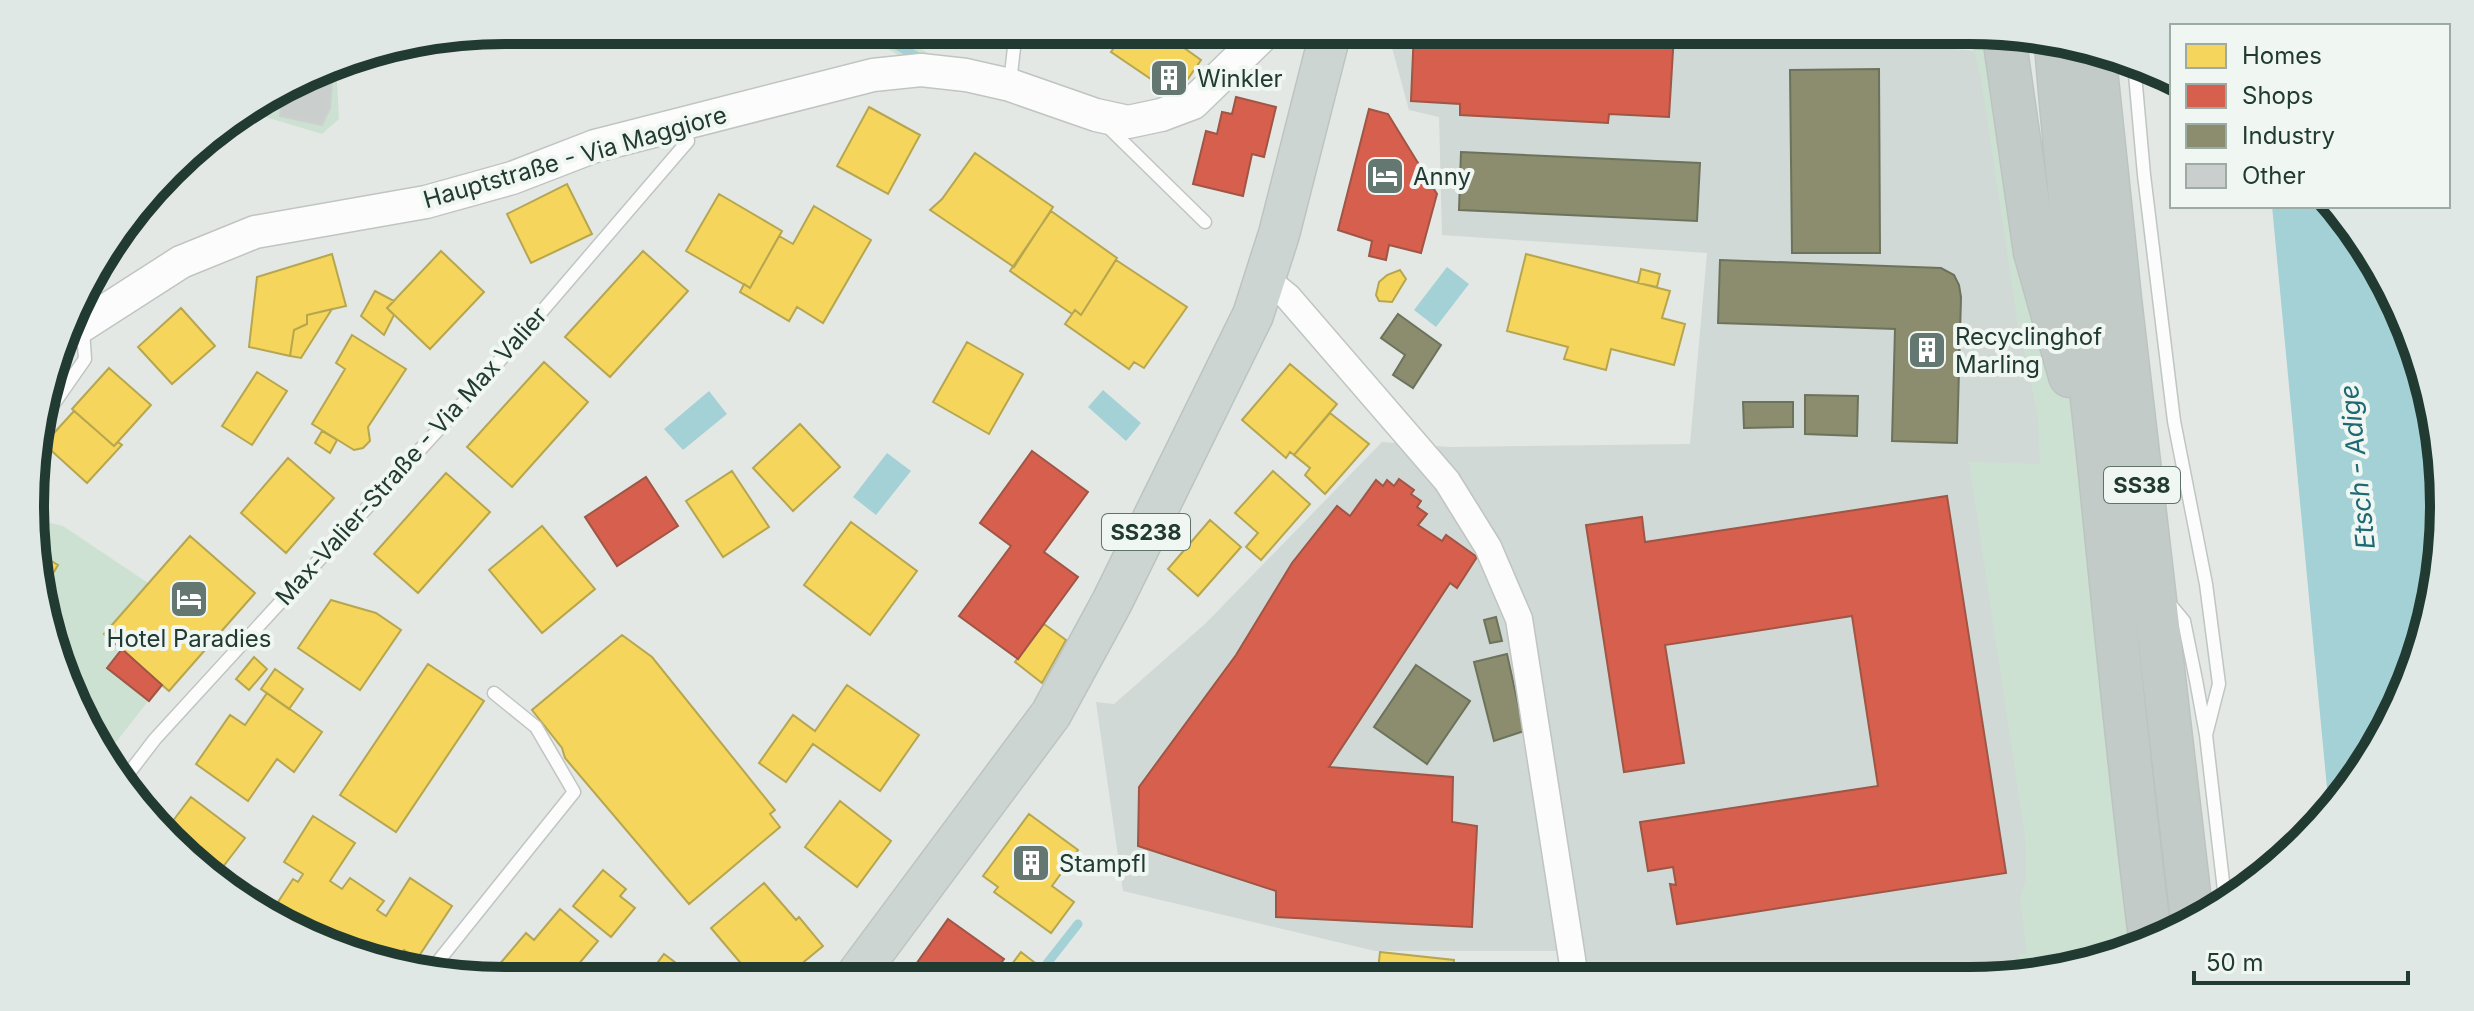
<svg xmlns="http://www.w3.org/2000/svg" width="2474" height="1011" viewBox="0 0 2474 1011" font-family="Inter,sans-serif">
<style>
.built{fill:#d0d9d5}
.green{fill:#cce1d1}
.water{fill:#a4d1d5}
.homes{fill:#f6d55c;stroke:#b6a64f;stroke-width:2}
.shops{fill:#d6604d;stroke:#a05545;stroke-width:2}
.industry{fill:#8c8c6e;stroke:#6c735c;stroke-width:2}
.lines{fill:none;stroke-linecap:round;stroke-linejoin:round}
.stream{stroke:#a4d1d5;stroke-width:9}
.building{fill:#cacfcd;stroke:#ccd1ce;stroke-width:2}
.service-casing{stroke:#c0c5c2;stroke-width:15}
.minor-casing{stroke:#c0c5c2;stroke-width:29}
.tertiary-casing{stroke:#c0c5c2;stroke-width:35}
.primary-casing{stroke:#bcc4c1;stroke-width:43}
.trunk-casing{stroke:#bcc4c1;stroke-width:45}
.service{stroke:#fbfcfb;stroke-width:12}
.minor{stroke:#fbfcfb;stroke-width:26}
.tertiary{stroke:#fbfcfb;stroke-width:32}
.primary{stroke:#cdd5d2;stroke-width:40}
.trunk{stroke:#c3cbc8;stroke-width:42}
.labels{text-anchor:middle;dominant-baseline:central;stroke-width:8;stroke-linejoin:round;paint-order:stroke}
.shield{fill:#f0f7f3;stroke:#5f736c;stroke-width:2}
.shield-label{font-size:22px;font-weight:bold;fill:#213a32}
.poi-label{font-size:24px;fill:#213a32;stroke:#f0f7f3;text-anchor:start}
.street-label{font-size:24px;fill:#213a32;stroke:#f0f7f3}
.water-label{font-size:26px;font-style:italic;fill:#1e6974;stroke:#f0f7f3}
.rim{fill:none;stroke:#213a32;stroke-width:10}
</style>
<rect width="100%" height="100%" fill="#e3e8e5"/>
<path class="built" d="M1360 30H1694L2007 53 2151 944 2031 977 1566 978 1559 951H1375L1123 891 1096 702 1114 704 1205 624 1382 442 1450 447 1690 444 1707 253 1442 235 1439 117 1409 110 1392 48 1355 44Z"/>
<path class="green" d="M859 30H888L966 75 921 70Z
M1969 30 2004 36 2100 472 2151 945 2041 974V972L2018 971 2019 954H2027L2020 900 2026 878V843L1969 462 2040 464 2038 416 2017 319 1981 78Z
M336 65 339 119 322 134 252 113Z
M37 520 63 526 148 583 104 633 122 649 149 700 106 755 39 599 58 565 38 553Z"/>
<path class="water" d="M2272 206H2326L2395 295 2436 446 2440 499 2419 658 2364 769 2329 809Z
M1447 267 1469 284 1436 327 1414 310Z
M1103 390 1141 423 1126 441 1088 407Z
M709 391 727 414 683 450 664 429Z
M887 453 911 471 876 515 853 497Z"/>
<path class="homes" d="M1126 30H1159L1201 60 1176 96 1111 52Z
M869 107 920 135 888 194 837 166Z
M975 153 1053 207 1014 267 930 210 942 199Z
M567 184 592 234 531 263 507 214Z
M719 194 782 231 750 288 686 251Z
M814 206 871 240 823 323 797 307 789 321 740 292 744 284 750 288 779 236 793 244Z
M1051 211 1117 258 1081 315 1075 310 1072 314 1010 271Z
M441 251 484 292 430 349 387 308Z
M643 251 688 291 610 377 565 337Z
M332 254 346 306 307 315V324L294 330 290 356 249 347 257 277Z
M1526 254 1670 291 1662 318 1685 324 1674 365 1611 349 1606 370 1564 359 1568 347 1507 331Z
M1116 260 1187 307 1144 368 1134 362 1129 369 1065 324 1075 310 1081 315Z
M1641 269 1660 274 1657 287 1638 283Z
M1400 270 1406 279 1392 302 1379 301 1376 295 1379 282 1387 275Z
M375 291 394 301 387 308 394 315 384 335 361 316Z
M181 308 215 346 172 384 138 347Z
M332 309 301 358 290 356 294 330 307 324V315Z
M352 335 406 369 368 427 370 441 363 448 354 450 312 424 345 369 336 363Z
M967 342 1023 374 989 434 933 402Z
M544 362 588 402 512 487 467 447Z
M1290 364 1337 404 1294 455 1290 452 1286 458 1242 420Z
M109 368 151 405 114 446 72 409Z
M257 372 287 391 252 445 222 426Z
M74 411 114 446 118 442 122 445 87 483 44 444Z
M1330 413 1369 444 1325 494 1305 475 1310 468 1294 455Z
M800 424 840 467 793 511 753 468Z
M322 431 337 440 330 453 315 443Z
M288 458 334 498 286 553 241 513Z
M732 471 769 527 723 557 686 501Z
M1273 471 1310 504 1261 560 1246 547 1258 533 1235 513Z
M446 473 490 512 418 593 374 554Z
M1210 520 1241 547 1198 596 1168 569Z
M851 522 917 571 870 635 804 585Z
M542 526 595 589 542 633 489 570Z
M190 536 255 593 169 691 104 634Z
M38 553 58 565 39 597Z
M331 600 376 613 401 630 360 690 298 648Z
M1044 624 1066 640 1042 683 1015 662Z
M622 635 652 657 775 810 770 814 780 827 689 904 565 758 562 748 532 710Z
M254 657 267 669 249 690 236 679Z
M428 664 484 701 396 832 340 795Z
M275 669 303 689 289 709 261 689Z
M847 685 919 735 880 791 813 744 786 782 759 763 793 715 815 731Z
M267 693 322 732 294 772 277 759 248 801 196 764 230 715 245 725Z
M191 797 245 838 216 876 199 865 153 815 169 826Z
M840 801 891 841 857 887 805 847Z
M1029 814 1078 850 1052 886 1074 902 1051 933 994 892 998 887 983 876Z
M313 816 355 843 330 881 342 889 350 878 384 901 377 910 386 916 410 878 452 906 417 959 404 950 395 963 353 956 303 929 306 925 276 905 293 879 298 882 303 874 284 862Z
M603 870 626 889 620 896 635 908 611 937 573 906Z
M764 883 796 920 799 917 823 946 782 980H755L711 928Z
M560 909 598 941 567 978 560 971 552 981H515L498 966 526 933 534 940Z
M1021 952 1039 966 1028 980H1000Z
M1380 952 1454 960 1452 978 1377 979Z
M664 954 699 980 644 981Z"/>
<path class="shops" d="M1414 30H1594L1674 34 1669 117 1609 114 1608 123 1460 115V104L1411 101Z
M1236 97 1276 107 1264 157 1252 154 1243 196 1193 184 1206 131 1217 134 1222 112 1232 114Z
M1369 109 1388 114 1437 194 1421 253 1389 245 1386 260 1369 256 1372 241 1338 230Z
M1032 451 1088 492 1044 552 1078 577 1018 659 959 616 1011 546 980 523Z
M646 477 678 526 617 566 585 517Z
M1399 479 1414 490 1411 494 1421 501 1417 507 1427 514 1418 525 1442 541 1446 535 1477 557 1457 588 1450 583 1329 767 1453 777 1452 822 1477 826 1472 927 1276 917V891L1138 846 1139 787 1236 655 1292 563 1337 506 1350 516 1376 480 1383 486 1387 480 1394 486Z
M1947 496 2006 873 1677 924 1670 884 1676 885 1673 867 1648 871 1640 822 1878 786 1852 616 1665 645 1684 763 1624 772 1586 525 1642 517 1645 542Z
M122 649 162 685 149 701 107 668Z
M948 919 1004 959 989 980H933L914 967Z
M2018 971 2041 972V974L2031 977H1978V973Z"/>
<path class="industry" d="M1879 69 1880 253H1792L1790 70Z
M1461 152 1700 163 1697 221 1459 210Z
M1720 260 1941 268 1954 275 1959 285 1961 297 1957 443 1892 441 1895 329 1718 323Z
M1398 314 1441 345 1413 388 1393 375 1405 355 1381 338Z
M1805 395 1858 396 1857 436 1805 434Z
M1743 402H1793V427L1744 428Z
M1496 617 1502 641 1490 643 1484 620Z
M1507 654 1524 731 1494 741 1474 662Z
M1416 665 1470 701 1427 764 1374 727Z"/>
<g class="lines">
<path class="stream" d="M870 30 916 56
M1034 980 1078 924"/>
</g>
<path class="building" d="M333 67 330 108 322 125 280 116 282 96Z"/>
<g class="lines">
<g class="service-casing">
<path id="service" d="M2134 63 2144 175 2174 421 2206 584 2219 684 2206 735
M1010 83 1016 30
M1107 126 1205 222
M41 422 85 359 83 330
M2169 603 2184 621 2196 680 2206 735 2225 899
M122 782 155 739 471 394 688 141 684 124
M432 969 574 792 536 727 494 693"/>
</g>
<g class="minor-casing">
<path id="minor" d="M1266 279 1288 297 1447 481 1488 547 1519 619 1575 978"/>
</g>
<g class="tertiary-casing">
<path id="tertiary" d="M72 332 181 262 255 232 426 202 512 178 595 146 873 75 921 70 966 75 1010 85 1096 115 1128 122 1161 115 1193 103 1268 30"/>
</g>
<g class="primary-casing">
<path id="primary" d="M853 980 1051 714 1112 602 1253 315 1279 234 1331 30"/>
</g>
<g class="trunk-casing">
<path id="trunk" d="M2004 36 2035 252 2070 376
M2056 44C2067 188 2085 330 2100 473 2116 631 2131 788 2151 945
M2094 51 2120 299 2192 919"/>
</g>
<use href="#service" class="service"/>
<use href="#minor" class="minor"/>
<use href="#tertiary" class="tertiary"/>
<use href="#primary" class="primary"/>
<use href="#trunk" class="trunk"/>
</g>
<defs>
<g id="building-square" transform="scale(2)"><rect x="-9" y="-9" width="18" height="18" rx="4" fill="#657771" stroke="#f0f7f3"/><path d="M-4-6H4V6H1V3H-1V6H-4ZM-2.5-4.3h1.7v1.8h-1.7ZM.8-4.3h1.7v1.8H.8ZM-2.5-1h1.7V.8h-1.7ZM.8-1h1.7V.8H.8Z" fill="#fff"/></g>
<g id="hotel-square" transform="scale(2)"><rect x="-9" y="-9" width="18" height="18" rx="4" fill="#657771" stroke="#f0f7f3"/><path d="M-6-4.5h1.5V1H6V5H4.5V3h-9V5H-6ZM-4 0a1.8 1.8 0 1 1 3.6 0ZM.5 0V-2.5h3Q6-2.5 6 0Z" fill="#fff"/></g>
</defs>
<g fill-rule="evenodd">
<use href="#building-square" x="1169" y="78"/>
<use href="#hotel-square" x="1385" y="176"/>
<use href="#building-square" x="1927" y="350"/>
<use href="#hotel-square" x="189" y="599"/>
<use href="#building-square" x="1031" y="863"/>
</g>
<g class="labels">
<g class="shield">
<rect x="2104" y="467" width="76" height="36" rx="6"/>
<rect x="1102" y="514" width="88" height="36" rx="6"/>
</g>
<g class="shield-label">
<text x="2142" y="485">SS38</text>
<text x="1146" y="532">SS238</text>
</g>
<g class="poi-label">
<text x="1197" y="78">Winkler</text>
<text x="1413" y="176">Anny</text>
<text x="1955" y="336">Recyclinghof<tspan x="1955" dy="28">Marling</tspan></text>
<text x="189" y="638" text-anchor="middle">Hotel Paradies</text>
<text x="1059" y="863">Stampfl</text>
</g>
<g class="street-label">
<text transform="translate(575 157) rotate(-16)">Hauptstraße - Via Maggiore</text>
<text transform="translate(411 456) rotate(-48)">Max-Valier-Straße - Via Max Valier</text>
</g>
<g class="water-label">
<text transform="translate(2357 467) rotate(-96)">Etsch - Adige</text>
</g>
</g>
<path d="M0 0H2474V1011H0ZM505 44H1969A461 461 0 0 1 2430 505V506A461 461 0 0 1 1969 967H505A461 461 0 0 1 44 506V505A461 461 0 0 1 505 44Z" fill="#dfe8e4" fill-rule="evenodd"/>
<path class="rim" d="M505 44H1969A461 461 0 0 1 2430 505V506A461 461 0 0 1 1969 967H505A461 461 0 0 1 44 506V505A461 461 0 0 1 505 44Z"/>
<rect x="2170" y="24" width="280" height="184" fill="#f0f7f3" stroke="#9daba6" stroke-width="2"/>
<rect x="2186" y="44" width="40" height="24" fill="#f6d55c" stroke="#9daba6" stroke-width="2"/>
<text x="2242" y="64" font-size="24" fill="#213a32">Homes</text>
<rect x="2186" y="84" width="40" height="24" fill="#d6604d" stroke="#9daba6" stroke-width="2"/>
<text x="2242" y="104" font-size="24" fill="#213a32">Shops</text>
<rect x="2186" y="124" width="40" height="24" fill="#8c8c6e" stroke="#9daba6" stroke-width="2"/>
<text x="2242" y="144" font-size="24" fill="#213a32">Industry</text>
<rect x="2186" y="164" width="40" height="24" fill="#cacfcd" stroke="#9daba6" stroke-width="2"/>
<text x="2242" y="184" font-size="24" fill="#213a32">Other</text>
<path d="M2194 971v12h214v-12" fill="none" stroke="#213a32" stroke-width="4"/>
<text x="2206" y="971" font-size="24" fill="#213a32" stroke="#f0f7f3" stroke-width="6" paint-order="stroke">50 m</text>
</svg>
